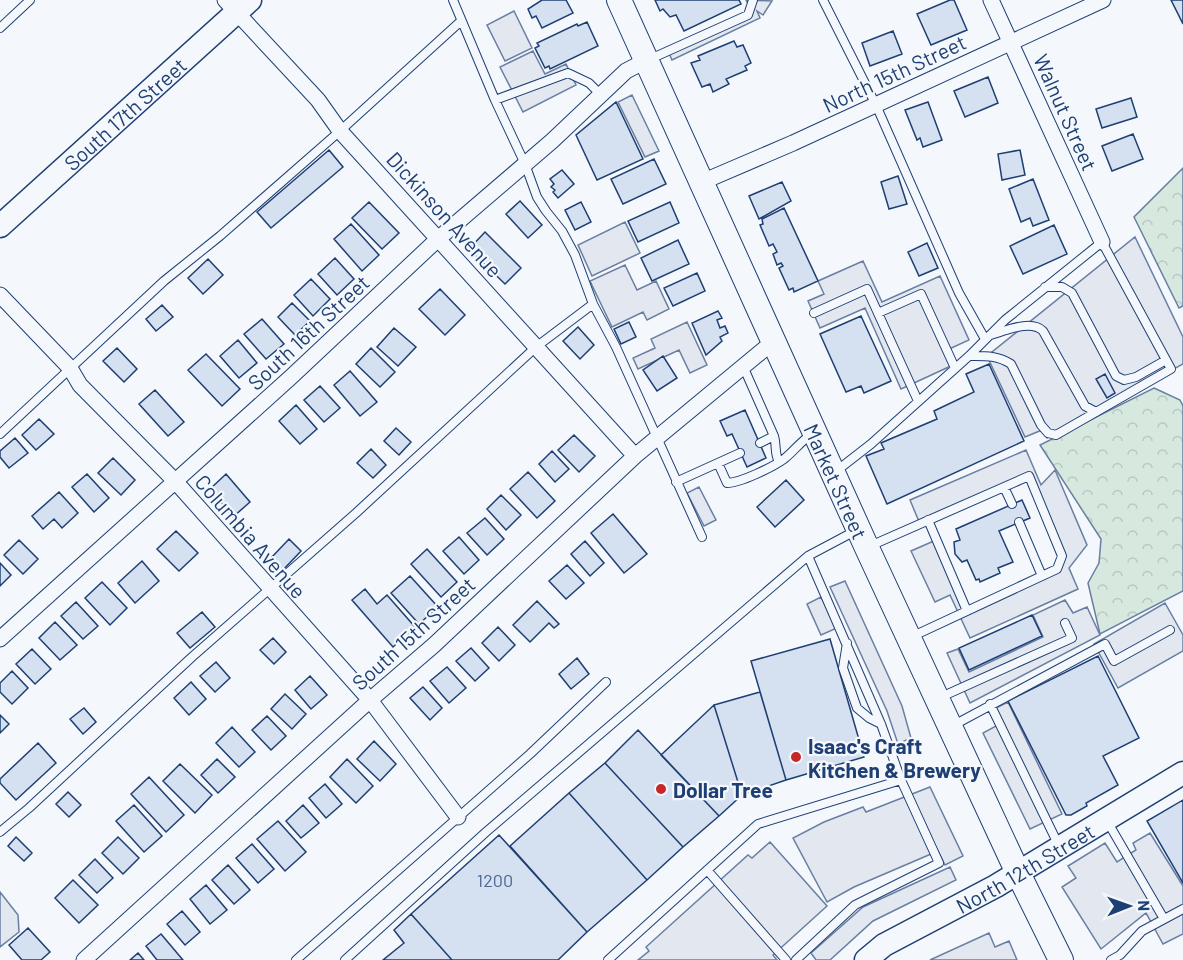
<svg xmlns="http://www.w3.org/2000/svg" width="1183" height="960" viewBox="0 0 1183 960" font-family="Barlow,sans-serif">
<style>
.forest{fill:url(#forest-crowns);stroke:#687fa3;stroke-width:1.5}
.parking{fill:#e3e8f0;stroke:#687fa3;stroke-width:1.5}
.building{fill:#d5e0f0;stroke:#1d3f73;stroke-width:1.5}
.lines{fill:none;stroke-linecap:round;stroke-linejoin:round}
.lane-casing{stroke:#1d3f73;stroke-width:10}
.street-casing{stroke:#1d3f73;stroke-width:17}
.secondary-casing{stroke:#1d3f73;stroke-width:25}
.primary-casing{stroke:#1d3f73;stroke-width:26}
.lane{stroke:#f4f7fb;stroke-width:8}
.street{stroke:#f4f7fb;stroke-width:15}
.secondary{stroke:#f4f7fb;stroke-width:22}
.primary{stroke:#f4f7fb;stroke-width:24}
.poi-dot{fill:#c62828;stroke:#f4f7fb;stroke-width:2}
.labels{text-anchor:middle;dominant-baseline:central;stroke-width:4.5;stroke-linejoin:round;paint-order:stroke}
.number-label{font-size:18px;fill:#4b6792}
.street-label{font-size:21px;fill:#1d3f73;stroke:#f4f7fb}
.poi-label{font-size:21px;font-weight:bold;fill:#1d3f73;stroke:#f4f7fb;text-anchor:start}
</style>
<defs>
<pattern id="forest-crowns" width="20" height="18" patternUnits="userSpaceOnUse" patternTransform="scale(1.5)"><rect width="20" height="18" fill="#d7e8df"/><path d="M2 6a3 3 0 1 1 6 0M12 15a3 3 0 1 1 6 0" fill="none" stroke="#b8c8c3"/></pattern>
</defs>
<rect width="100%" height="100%" fill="#f4f7fb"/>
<path class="forest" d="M1183 168V306L1179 308 1134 217Z
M1154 388 1180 400 1183 406V591L1100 634 1088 583 1099 563 1101 539 1040 445Z"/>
<path class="parking" d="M746 0 772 1 763 15 757 11 760 18 672 60 668 51 752 11Z
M514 11 532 48 505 61 487 25Z
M533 51 545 74 566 64 576 85 523 112 500 67Z
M632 95 659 151 645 157 618 102Z
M625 222 640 253 592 276 578 245Z
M1135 237 1183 337V364L1047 438 1042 430 1025 437 987 356Z
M863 261 882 302 940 276 969 340 947 350 953 365 901 389 865 308 820 328 808 301 824 294 818 281Z
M625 265 637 290 656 281 669 309 647 320 643 312 612 327 590 281Z
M687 322 707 365 690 373 679 350 638 369 633 358 655 348 651 339Z
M1026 450 1041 485 1055 470 1087 545 1069 568 1078 589 970 638 950 595 935 602 911 551 936 540 968 610 1057 570 1061 556 1027 478 920 524 910 500Z
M699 487 716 520 704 526 687 493Z
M845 581 902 706 911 738 898 744 887 711 830 587Z
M821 597 837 628 821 635 807 604Z
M1065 600 1073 613 1087 607 1100 635 970 703 947 653 958 649 969 672 1043 637 1033 615Z
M1165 603 1183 635V651L1118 688 1094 644Z
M1008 702 1062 814 1030 829 983 733 998 725 992 710Z
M930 787 963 856 945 865 938 851 854 887 827 902 793 838 824 822 863 807 866 812Z
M1150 833 1183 886V934L1163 944 1146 913 1101 949 1062 887 1076 878 1068 866 1105 843 1117 862 1136 850 1133 843Z
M770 842 827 906 773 955 777 960H638L649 951 646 947 748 855 752 858Z
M950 867 956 880 873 921 830 960H816L811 953 863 907Z
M0 892 18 915 19 932 0 947Z
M989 933 995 947 1009 941 1017 960H930Z"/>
<path class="building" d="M542 0H566L573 13 542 28 536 16 532 18 528 9Z
M655 0H739L741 4 684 31 676 15 670 17 663 9 660 11Z
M950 0H954L967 30 931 45 917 14Z
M1171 0H1183V24Z
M587 22 598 46 550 69 549 66 545 68 535 48 539 46 537 43 577 24 578 26Z
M893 31 902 54 870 66 862 43Z
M734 41 737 47 743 45 751 63 745 66 747 70 726 79 729 84 713 92 710 84 702 87 691 63 700 60 698 56Z
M988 77 998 103 965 117 954 91Z
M1131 98 1137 117 1102 128 1096 109Z
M616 102 643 159 597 180 576 135Z
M928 102 942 140 923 147 920 138 917 140 905 110Z
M1133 134 1143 159 1112 171 1102 146Z
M329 150 343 167 271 228 257 212Z
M1020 150 1025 175 1002 180 998 154Z
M654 159 666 184 623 204 611 179Z
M562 170 574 184 558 198 553 192 555 190 551 187 554 184 550 179Z
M898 176 907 204 889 209 881 182Z
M1033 179 1049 220 1033 226 1030 218 1021 222 1009 189Z
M782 182 791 201 759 219 749 196Z
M520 201 542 225 528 238 506 214Z
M369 202 399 233 382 249 352 218Z
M581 202 591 222 575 230 565 210Z
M670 202 679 223 638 242 628 221Z
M784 208 818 281 794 292 793 288 789 290 779 268 783 266 781 263 777 265 773 254 777 252 773 244 769 246 760 225 763 224 762 219Z
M351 224 379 255 362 271 334 239Z
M1054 225 1067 254 1023 274 1010 246Z
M485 232 521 268 505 284 469 249Z
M678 240 689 264 652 281 641 258Z
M927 243 938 268 919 276 908 252Z
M335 258 354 279 337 295 318 274Z
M208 259 223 275 203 294 188 278Z
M697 273 705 291 673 306 664 288Z
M311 279 330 299 313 316 294 295Z
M440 289 465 315 445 335 419 309Z
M292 303 310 321 295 335 278 317Z
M162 305 173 317 156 331 146 319Z
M718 311 722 318 717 320 720 328 725 326 728 333 720 337 722 341 706 355 692 323Z
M861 316 891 381 864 393 861 386 846 392 820 334Z
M262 319 284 344 266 359 244 334Z
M629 322 636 337 621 344 614 329Z
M578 327 594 345 580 359 563 341Z
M394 328 416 347 398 366 377 347Z
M238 340 257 363 239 378 220 356Z
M117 348 137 369 124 382 103 361Z
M371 348 395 372 380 387 356 364Z
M206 354 240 389 222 406 188 370Z
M663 356 677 378 657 391 643 370Z
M989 364 1024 441 887 504 866 456 884 449 881 443 937 419 934 411 974 392 966 374Z
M350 371 377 402 360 416 334 385Z
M1105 374 1115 393 1107 398 1096 379Z
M320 386 340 408 324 422 304 400Z
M155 390 184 422 168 436 139 404Z
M296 405 317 429 300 444 279 421Z
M745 410 766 458 747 467 732 434 727 436 720 421Z
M39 419 54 434 36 450 22 435Z
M396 428 411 442 399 455 384 441Z
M574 435 595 456 579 472 558 450Z
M15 438 28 453 9 468 0 457V451Z
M371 449 386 465 373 478 357 463Z
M552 451 569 469 555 482 539 464Z
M113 458 135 480 121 495 98 473Z
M528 472 555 501 537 518 510 489Z
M87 474 109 498 94 512 72 487Z
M226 474 250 502 233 517 210 489Z
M786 480 804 500 775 527 757 507Z
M59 492 78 513 62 528 54 519 43 529 32 516Z
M501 495 521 515 506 530 487 509Z
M1022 500 1030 518 999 531 1013 562 998 568 1000 573 980 582 979 579 976 580 967 560 962 562 955 554 954 542 960 540 956 529Z
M613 514 647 554 624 573 591 533Z
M485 518 504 539 487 555 467 533Z
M176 531 198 553 179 571 157 549Z
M459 537 479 560 464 574 443 551Z
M289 539 301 551 283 570 271 558Z
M19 540 38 559 23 574 4 555Z
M585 541 604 563 590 576 571 554Z
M427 549 457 582 441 597 411 564Z
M142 561 159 581 135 603 118 583Z
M0 563 11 575 0 586Z
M567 565 584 583 566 599 549 581Z
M410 576 438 607 419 624 391 593Z
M102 582 127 608 110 625 85 598Z
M365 589 377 604 387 595 415 627 393 647 352 600Z
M537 601 559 624 554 628 549 623 530 642 513 625Z
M76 602 98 626 83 639 61 616Z
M202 612 215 627 190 648 177 633Z
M1032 615 1042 636 969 670 959 648Z
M55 622 77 645 60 660 39 638Z
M498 627 515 645 499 661 482 643Z
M273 638 286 652 274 664 260 650Z
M830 639 864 757 786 780 751 661Z
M471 648 489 668 475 681 456 661Z
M32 649 51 669 35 684 16 664Z
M1098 656 1139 738 1103 756 1118 785 1086 803 1087 806 1071 815H1066L1008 701Z
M577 658 589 674 571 689 559 674Z
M216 662 230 678 215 692 200 676Z
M447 667 466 688 449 703 430 681Z
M12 671 28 688 12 704 0 692V683Z
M310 676 327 695 311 709 295 690Z
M191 682 206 699 189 715 174 698Z
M423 687 442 708 430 720 410 698Z
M760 692 786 780 742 795 714 705Z
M285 694 306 714 292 729 271 709Z
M714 705 742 795 719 816 661 755Z
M84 708 96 722 83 734 70 719Z
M0 715 9 724 0 733Z
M267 716 286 736 271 750 252 730Z
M232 727 255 752 239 767 216 743Z
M638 730 719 816 683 847 605 763Z
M374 741 396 764 380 781 357 759Z
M38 743 56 763 16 800 0 783V779Z
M217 759 235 777 218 793 201 775Z
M347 759 373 786 356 803 330 777Z
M605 763 683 847 647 880 569 793Z
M180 764 212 795 195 813 163 781Z
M149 777 184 815 166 832 131 794Z
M325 784 342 804 326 818 309 798Z
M68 792 81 805 69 817 56 804Z
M569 793 647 880 587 932 510 846Z
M1183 800V883L1147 821Z
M134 805 162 836 144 852 116 821Z
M303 805 319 823 301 838 286 821Z
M278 821 306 852 285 871 257 839Z
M499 835 587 932 558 960H452L411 914Z
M16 837 32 853 24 861 8 846Z
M118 837 139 858 123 874 102 853Z
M252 844 274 869 258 883 236 858Z
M95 859 113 878 97 893 79 875Z
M228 865 250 890 234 904 212 880Z
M73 880 98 905 79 923 55 898Z
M206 885 227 910 210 924 190 899Z
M182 911 200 932 185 945 167 924Z
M411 914 452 960H383L404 943 394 930Z
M28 928 50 952 41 960H22L9 945Z
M161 934 183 960H157L146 946Z
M138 953 144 960H130Z"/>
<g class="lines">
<g class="lane-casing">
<path id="lane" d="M453 0 495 100 525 164 537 197 546 211 562 231 575 255 593 304 616 347 702 537
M823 0 876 105 959 293 985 339
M0 28 30 0
M648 60 748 15 753 0
M495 100 568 73 589 83 600 94
M1045 287H1062L1072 293 1116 376 1124 380 1136 377 1166 360
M814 313 867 289 918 401
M878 313 921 294 955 368
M990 335C1005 331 1031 319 1043 331L1085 406 1096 412
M743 366 774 436C777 446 774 453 779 462
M0 434 164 281 220 236 340 131 461 21
M760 443 774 436
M718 463 727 483C740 483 773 467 784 459 794 451 801 441 812 434
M835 472 871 444 969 356 1005 320 1102 242 1171 369 1056 435 1048 433 1041 425 1011 364C997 355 984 356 969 356
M676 482 740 453
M1004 487 1012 504
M928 520 967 611
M1019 522 1042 576
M870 546 1029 476 1062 556 1057 569 911 637
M847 643 843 668 857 708 869 718 881 724
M941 697 1072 638 1065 623
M990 704 1059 846
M952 726 1105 644 1114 661 1170 630
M1107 821 1164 919
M0 832 29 808 192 657 356 513 536 347 593 304
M707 870 786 960
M296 960 530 754 606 682
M345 960 486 832 808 556
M608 960 758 824 901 780 881 724 808 556 857 530
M796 960 855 905 939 863 901 780
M1111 960 1120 955 1142 931 1183 909"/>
</g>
<g class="street-casing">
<path id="street" d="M225 0 318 100 340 131 635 456
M991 0 1102 242
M702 182 793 143 1103 0
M0 295 70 368 80 385 175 481 370 700 458 817
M0 639 291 377 439 238 552 141 626 71 647 60
M84 960 370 700 434 645 635 456 774 341"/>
</g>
<g class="secondary-casing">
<g id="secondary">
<path id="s1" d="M0 226 250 0"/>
<path id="s2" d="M866 960 884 945 996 886 1183 773"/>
</g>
</g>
<g class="primary-casing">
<g id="primary">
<path id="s3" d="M619 0 867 548 1018 873 1061 960"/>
</g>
</g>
<use href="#lane" class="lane"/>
<use href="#street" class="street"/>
<use href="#secondary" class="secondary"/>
<use href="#primary" class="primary"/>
</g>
<g class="poi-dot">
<circle cx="796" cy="757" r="6"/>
<circle cx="661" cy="789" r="6"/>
</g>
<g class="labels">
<g class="number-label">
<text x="495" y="880">1200</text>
</g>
<g class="street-label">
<text transform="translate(894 73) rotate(-25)">North 15th Street</text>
<text transform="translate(1066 112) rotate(66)">Walnut Street</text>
<text stroke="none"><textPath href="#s1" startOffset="168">South 17th Street</textPath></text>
<text transform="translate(445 214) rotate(48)">Dickinson Avenue</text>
<text transform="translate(308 332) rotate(-43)">South 16th Street</text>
<text stroke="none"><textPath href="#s3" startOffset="528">Market Street</textPath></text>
<text transform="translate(251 536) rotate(49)">Columbia Avenue</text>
<text transform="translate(413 633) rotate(-42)">South 15th Street</text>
<text stroke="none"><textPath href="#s2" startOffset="184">North 12th Street</textPath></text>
</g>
<g class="poi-label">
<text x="808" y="745">Isaac's Craft<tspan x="808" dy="24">Kitchen &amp; Brewery</tspan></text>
<text x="673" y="789">Dollar Tree</text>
</g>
</g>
<g transform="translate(1129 906) rotate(89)" stroke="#f4f7fb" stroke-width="4.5" paint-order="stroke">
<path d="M0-4.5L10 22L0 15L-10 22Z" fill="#1d3f73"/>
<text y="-9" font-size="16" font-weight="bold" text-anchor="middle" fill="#1d3f73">N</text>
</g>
</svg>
